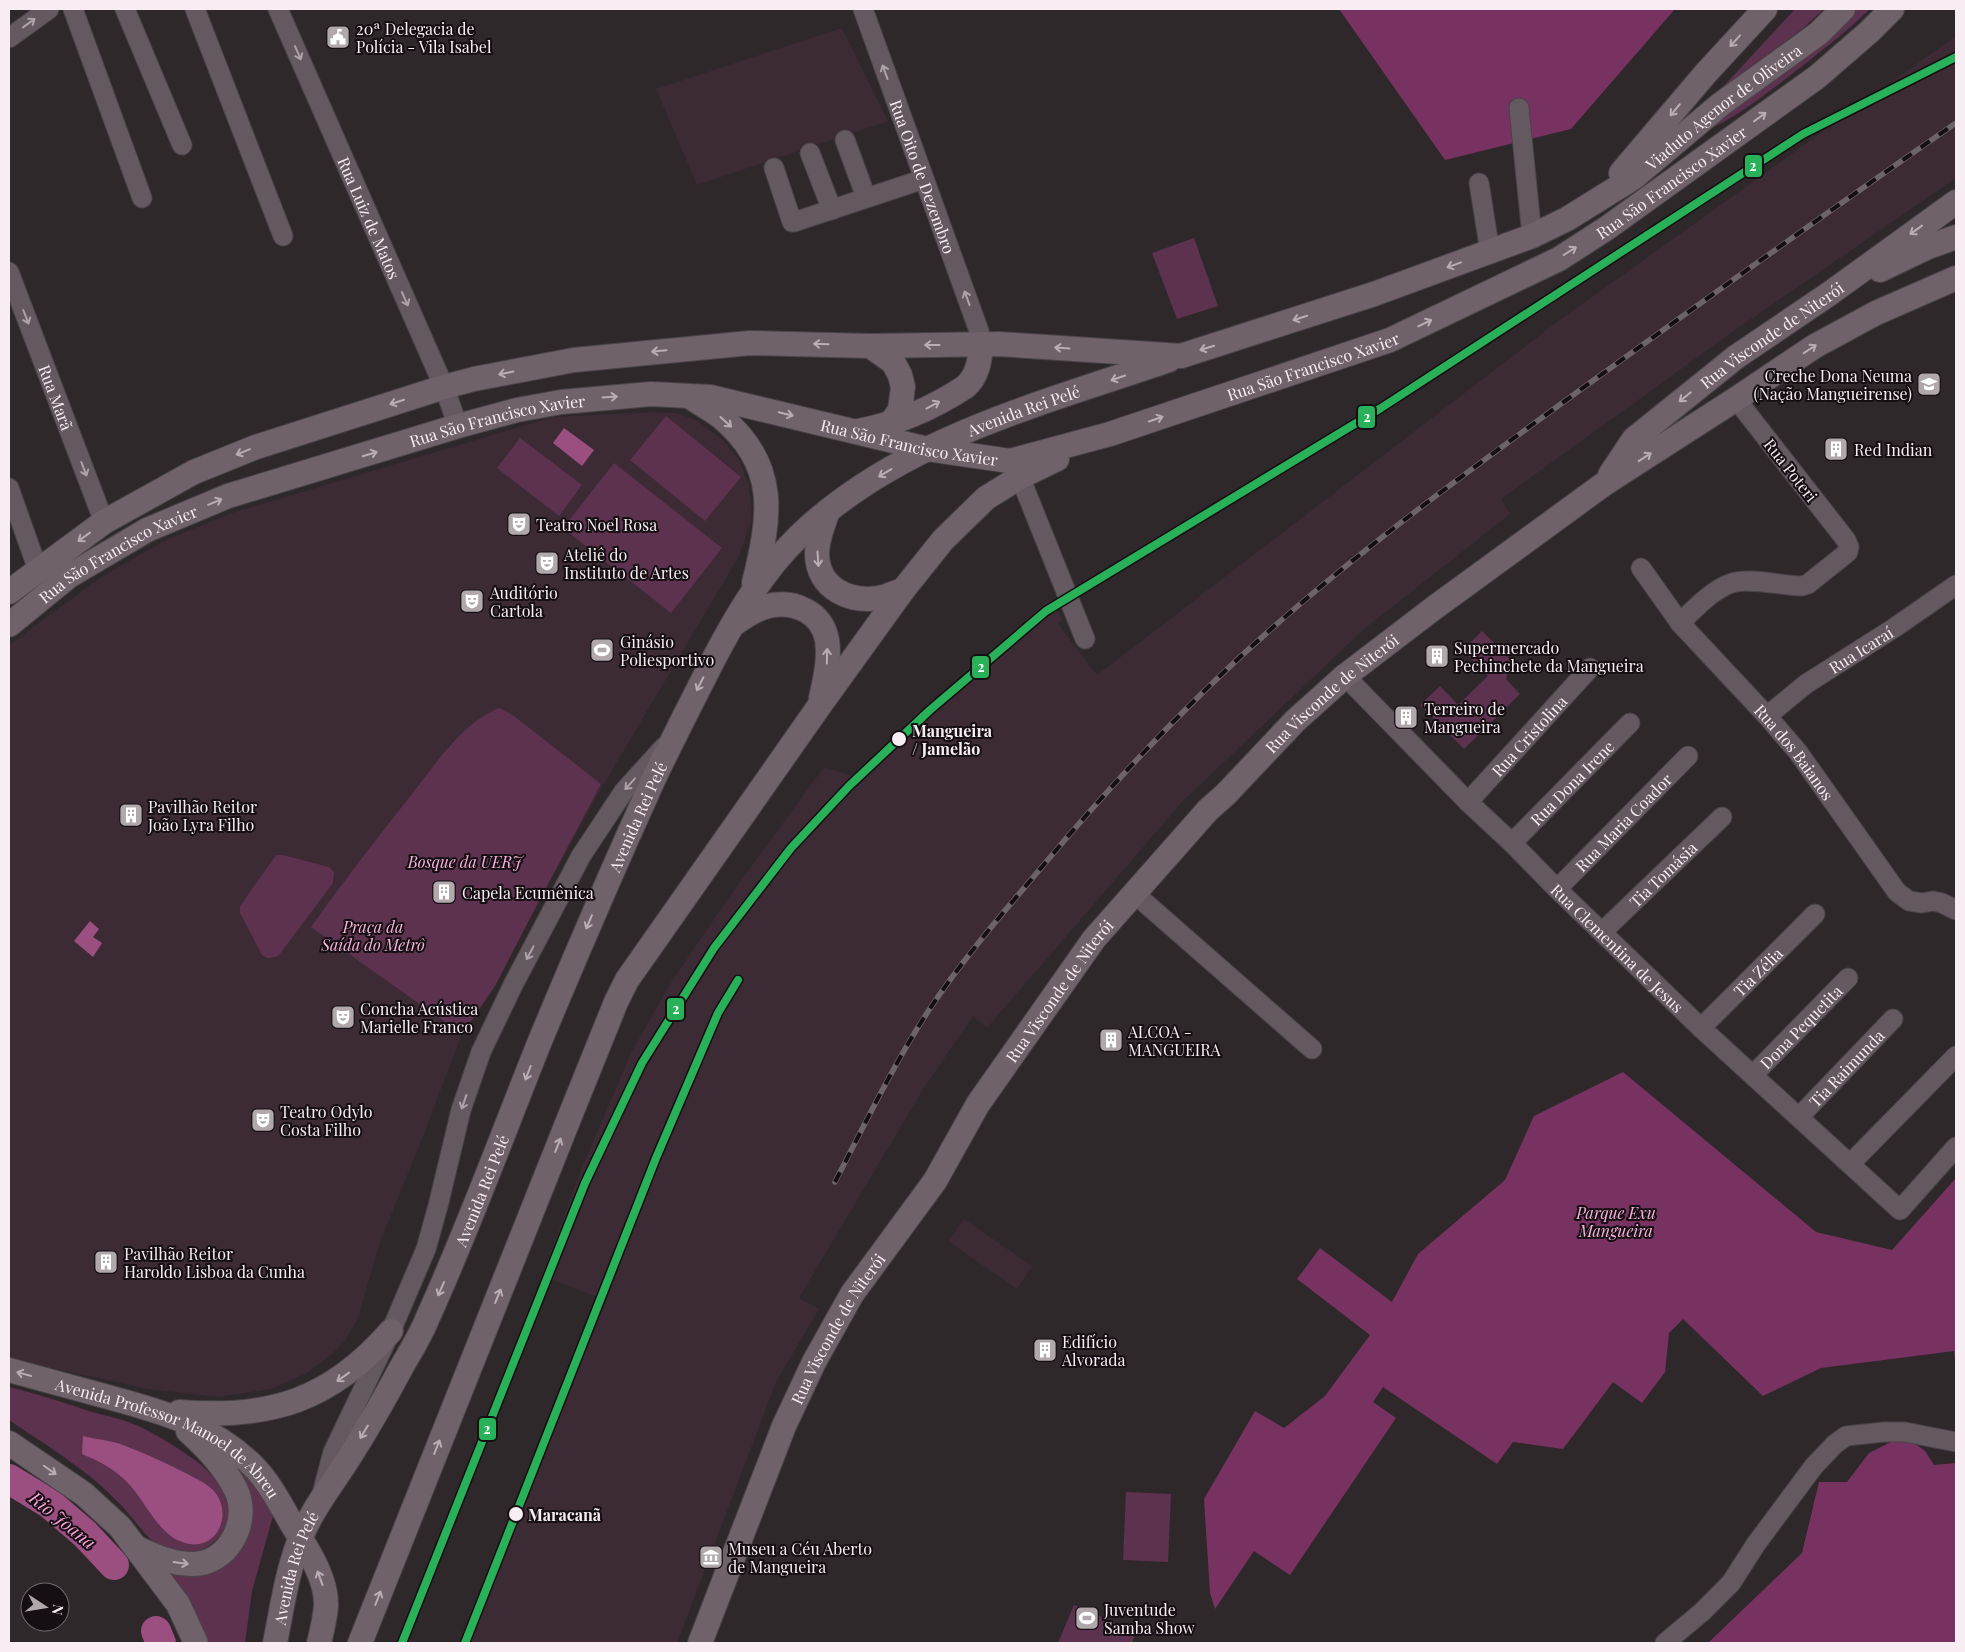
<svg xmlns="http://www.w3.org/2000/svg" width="1965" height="1652" viewBox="0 0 1965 1652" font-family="'Playfair Display',serif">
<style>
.built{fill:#3c2a35}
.green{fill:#5d324e}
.forest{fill:#783261}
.water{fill:#9b4f81}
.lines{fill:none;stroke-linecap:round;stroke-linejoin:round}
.river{stroke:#9b4f81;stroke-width:30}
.minor-casing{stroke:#494447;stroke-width:21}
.major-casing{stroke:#494447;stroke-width:26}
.minor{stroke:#655961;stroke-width:19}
.major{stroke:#70626b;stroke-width:24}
.rail-casing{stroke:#6d6469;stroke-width:5.5}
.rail{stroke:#150f13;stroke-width:4;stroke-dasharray:11;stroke-linecap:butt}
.metro-1-casing{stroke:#150f13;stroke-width:11}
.metro-1{stroke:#28b158;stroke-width:8}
.oneway{stroke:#aea3aa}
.oneway2{stroke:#baaeb5}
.stop-dot{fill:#f7edf2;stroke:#150f13;stroke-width:2}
.labels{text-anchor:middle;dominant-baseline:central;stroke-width:4;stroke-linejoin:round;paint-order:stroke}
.poi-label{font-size:16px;fill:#f7edf2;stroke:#150f13;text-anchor:start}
.street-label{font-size:16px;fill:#f7edf2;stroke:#150f13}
.stop-label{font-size:16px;font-weight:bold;fill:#f7edf2;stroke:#150f13;text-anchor:start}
.park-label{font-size:16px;font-style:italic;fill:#f8b4dd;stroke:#150f13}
.water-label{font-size:18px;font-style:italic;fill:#fca2db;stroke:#150f13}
.line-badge{stroke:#150f13;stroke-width:2}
.badge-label{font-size:14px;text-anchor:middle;font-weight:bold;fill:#fff}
</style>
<rect width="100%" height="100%" fill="#2e282b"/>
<path class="built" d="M842 28 888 121 697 185 656 89Z
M1956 36V178L1731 333 1501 499 1510 514 1363 630 1182 802 987 1028 973 1016 922 1091 799 1298 819 1309 776 1382 677 1643H470L606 1300 542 1276 581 1170 631 1053 672 981 729 897 824 767 851 776 1048 600 1063 618 1058 624 1097 675 1557 322Z
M654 412 676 413 696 420 722 439 739 460 749 485 752 519 739 556 601 789 539 901 495 986 462 1034 420 1144 380 1242 358 1318 345 1341 333 1353 307 1373 271 1389 218 1397 148 1389 27 1363 9 1357V645L101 577 166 540 232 513 553 417Z
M964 1219 1032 1266 1017 1289 948 1241Z"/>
<path class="green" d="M1795 9H1824L1802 29 1722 88Z
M1857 9H1870C1844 34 1815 56 1787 78 1760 98 1733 120 1702 132L1833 34Z
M1194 238 1218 306 1177 319 1152 253Z
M666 416 741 477 705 521 630 460Z
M520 438 582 485 559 516 497 468Z
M614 463 722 548 671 613 563 528Z
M1482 631 1511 660 1506 679 1520 694 1464 749 1420 705 1440 686 1458 705 1488 676 1463 650Z
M499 708 514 716 601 784 539 901 495 986 462 1034 311 927C342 883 375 841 408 799 434 767 459 725 499 708Z
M276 855H283L329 867 334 872 333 883 279 955C273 958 268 960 262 955L240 913V906Z
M9 1387C37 1394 65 1403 92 1412 107 1416 122 1419 136 1425 156 1434 176 1447 195 1460 210 1471 228 1492 229 1512 229 1537 199 1559 176 1554 154 1549 142 1529 128 1513 95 1474 50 1448 9 1420Z
M221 1452C244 1469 260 1490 273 1516L252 1591 245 1643H209L186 1596 168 1570 245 1538 251 1524 252 1508Z
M1126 1492 1171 1494 1168 1562 1123 1560Z
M1074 1605 1136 1632 1132 1643H1058Z"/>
<path class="forest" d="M1339 9H1675L1571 129 1445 160Z
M1623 1072 1816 1232 1892 1250 1956 1178V1370L1954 1351 1821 1368 1763 1396 1683 1319 1669 1333 1665 1372 1642 1403 1613 1382 1563 1449 1513 1442 1497 1464 1383 1387 1373 1402 1396 1418 1290 1575 1254 1551 1215 1609 1210 1593 1204 1499 1255 1411 1284 1428 1325 1396 1370 1335 1297 1279 1320 1248 1392 1302 1418 1254 1505 1180 1534 1116Z
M1907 1438 1925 1451 1934 1465 1956 1463V1643H1708L1802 1553 1819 1482H1847L1869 1453 1891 1442Z"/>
<path class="water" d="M564 428 594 450 582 466 553 443Z
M90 921 99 929 93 937 102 943 93 957 74 941Z
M83 1436C94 1439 106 1440 117 1443 134 1448 201 1478 212 1489 236 1513 216 1555 182 1542 157 1533 145 1500 127 1482 113 1468 99 1461 82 1454Z"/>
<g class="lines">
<path class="river" d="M9 1479 50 1504 85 1534 114 1565
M156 1631 161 1643"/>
<g class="minor-casing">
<g id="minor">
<path d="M73 9 142 198"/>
<path d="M125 9 182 145"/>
<path d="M195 9 283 236"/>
<path id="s1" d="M278 9 444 387 458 426"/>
<path id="s2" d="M863 9 979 331 981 344"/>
<path d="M9 38 49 9"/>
<path d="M1519 108 1532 236"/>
<path d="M845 140 866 197"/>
<path d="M810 153 832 210"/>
<path d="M774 168 792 222H794L924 179"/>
<path d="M1479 183 1490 252"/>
<path id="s3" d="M9 272 104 522"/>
<path d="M1020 477 1085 639"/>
<path d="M9 488 38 570"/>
<path id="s4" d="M1641 568 1680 623 1767 716 1798 752 1897 892 1909 901 1922 903 1933 901 1942 903 1956 910"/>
<path d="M1680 623C1694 609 1713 589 1732 583 1749 577 1783 586 1802 586L1808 584 1848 552 1849 547 1846 540 1736 399"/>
<path id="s5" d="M1345 676 1468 802 1512 843 1557 889 1701 1028 1900 1210 1956 1147"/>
<path id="s6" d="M1767 716 1806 684 1894 628 1956 585"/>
<path id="s7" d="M1468 802 1590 668"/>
<path id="s8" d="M1512 843 1630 723"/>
<path id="s9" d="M1557 889 1688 756"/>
<path d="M1135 894 1312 1049"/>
<path id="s10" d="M1602 932 1722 817"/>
<path id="s11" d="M1701 1028 1815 914"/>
<path id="s12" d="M1753 1075 1848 978"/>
<path id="s13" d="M1799 1117 1893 1019"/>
<path d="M1851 1163 1956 1056"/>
<path d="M323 1490 333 1452 391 1331 426 1249 438 1206 461 1110 481 1052 513 985 581 856 624 791 664 747"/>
<path d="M1665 1643 1702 1612 1731 1583 1756 1544 1814 1466 1835 1444 1846 1436 1884 1432H1905L1956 1442"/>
</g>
</g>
<g class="major-casing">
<g id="major">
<path d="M1621 173 1706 73 1765 9"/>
<path d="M1880 270 1928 247 1956 237"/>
<path d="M870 346 893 362 900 375 903 387 900 410 891 423"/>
<path d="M692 398C702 405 712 410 721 417 780 466 770 518 754 583"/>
<path d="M858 431C896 424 933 408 965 387 978 376 980 360 981 344"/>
<path id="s14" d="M1610 475 1634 439 1736 357 1829 294 1956 202"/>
<path d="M828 511C823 525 817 539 817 553 817 590 852 604 884 597 890 595 897 592 903 590"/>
<path id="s15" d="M9 592 104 522 194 472 256 447 444 387 474 379 574 360 750 343 870 346 999 344 1181 356 1374 294 1532 236 1567 219 1633 178 1721 104 1819 33 1843 9"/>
<path d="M734 624C744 617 755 609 768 606 794 600 822 612 827 640 830 660 825 679 821 698"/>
<path id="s16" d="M9 625 69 576 147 530 228 496 458 426 517 410 561 402 651 394 710 397 927 449 1010 461 1110 434 1390 340 1559 259 1607 228 1817 77 1869 32 1892 9"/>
<path id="s17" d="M9 1370C42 1379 75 1388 108 1397 163 1412 215 1426 256 1469 271 1485 282 1507 293 1526 307 1549 327 1578 326 1606 325 1618 322 1631 319 1643"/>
<path d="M179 1412C270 1419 330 1401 391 1331"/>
<path d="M9 1443 84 1494 120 1527 178 1604 196 1643"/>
<path d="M137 1548C155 1556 172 1564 192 1564 228 1565 251 1521 236 1490 225 1467 207 1448 188 1431"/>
<path id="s18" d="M275 1643C282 1608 287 1572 300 1539 312 1510 330 1487 347 1461 366 1431 384 1400 401 1368 410 1352 421 1335 428 1317 469 1227 503 1133 540 1041 577 952 615 864 655 776 672 741 689 707 707 672 732 623 759 575 799 536 900 439 1041 404 1169 360"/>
<path d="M360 1643 568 1121 616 1002 627 980 820 705 903 590 943 540 986 498 1020 477 1057 459"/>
<path id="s19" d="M700 1643 784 1426 814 1362 852 1294 935 1181 978 1104 1094 939 1208 810 1226 794 1295 721 1345 676 1434 608 1604 484 1736 399 1815 346 1876 313 1956 278"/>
</g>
</g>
<use href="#minor" class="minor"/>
<use href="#major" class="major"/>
<g class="rail-casing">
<path id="rail" d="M835 1182C865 1124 893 1065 929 1010 962 960 1002 914 1041 868 1119 775 1205 684 1299 605 1394 524 1496 451 1598 377 1717 291 1836 206 1956 123"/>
</g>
<use href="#rail" class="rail"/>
<g class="metro-1-casing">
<path id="metro-1" d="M402 1643 585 1183 642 1063 714 948 791 848 849 786 930 710 1046 611 1381 408 1803 134 1956 57
M465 1643 656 1158 718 1013 738 980"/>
</g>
<use href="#metro-1" class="metro-1"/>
</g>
<defs><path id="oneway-shaft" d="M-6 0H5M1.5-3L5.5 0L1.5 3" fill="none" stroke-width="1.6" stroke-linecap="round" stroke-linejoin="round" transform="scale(1.25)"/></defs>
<g class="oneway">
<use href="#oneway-shaft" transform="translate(29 23) rotate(-36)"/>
<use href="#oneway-shaft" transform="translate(298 53) rotate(66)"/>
<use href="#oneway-shaft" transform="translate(885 72) rotate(-110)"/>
<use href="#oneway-shaft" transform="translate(967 298) rotate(-110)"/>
<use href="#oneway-shaft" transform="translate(405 299) rotate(66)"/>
<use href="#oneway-shaft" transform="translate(26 317) rotate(69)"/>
<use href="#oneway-shaft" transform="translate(84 469) rotate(69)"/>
<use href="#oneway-shaft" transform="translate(630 784) rotate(132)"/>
<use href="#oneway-shaft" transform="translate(530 953) rotate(118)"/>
<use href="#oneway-shaft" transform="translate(464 1102) rotate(109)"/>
</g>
<g class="oneway2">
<use href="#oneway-shaft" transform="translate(1735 41) rotate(132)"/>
<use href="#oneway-shaft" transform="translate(1675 110) rotate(130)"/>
<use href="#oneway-shaft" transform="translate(1760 117) rotate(-36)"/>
<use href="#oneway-shaft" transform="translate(1916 230) rotate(144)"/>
<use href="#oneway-shaft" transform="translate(1570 251) rotate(-32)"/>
<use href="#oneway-shaft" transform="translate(1454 265) rotate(160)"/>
<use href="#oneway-shaft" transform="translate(1300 318) rotate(162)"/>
<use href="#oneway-shaft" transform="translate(1425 323) rotate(-26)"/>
<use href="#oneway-shaft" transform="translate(821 344) rotate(-178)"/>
<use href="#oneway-shaft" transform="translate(932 345) rotate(180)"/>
<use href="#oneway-shaft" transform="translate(1062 348) rotate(-176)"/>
<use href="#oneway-shaft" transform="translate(1207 348) rotate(163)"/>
<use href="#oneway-shaft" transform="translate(1810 349) rotate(-33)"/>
<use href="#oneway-shaft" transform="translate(659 351) rotate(175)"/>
<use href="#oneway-shaft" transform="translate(506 373) rotate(169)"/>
<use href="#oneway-shaft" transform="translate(1118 378) rotate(161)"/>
<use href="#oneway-shaft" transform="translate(610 397) rotate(-4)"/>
<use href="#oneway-shaft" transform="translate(1685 397) rotate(141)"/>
<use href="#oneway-shaft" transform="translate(397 402) rotate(162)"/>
<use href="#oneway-shaft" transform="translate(933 405) rotate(-28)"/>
<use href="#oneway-shaft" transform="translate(786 414) rotate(14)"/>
<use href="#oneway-shaft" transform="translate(1156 419) rotate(-19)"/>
<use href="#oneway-shaft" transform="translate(726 422) rotate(42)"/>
<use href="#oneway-shaft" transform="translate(243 452) rotate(158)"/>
<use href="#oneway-shaft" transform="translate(370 454) rotate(-17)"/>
<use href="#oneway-shaft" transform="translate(1645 457) rotate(-33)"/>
<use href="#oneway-shaft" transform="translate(885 473) rotate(149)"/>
<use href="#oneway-shaft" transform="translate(215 502) rotate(-23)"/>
<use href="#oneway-shaft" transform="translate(84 537) rotate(144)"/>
<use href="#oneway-shaft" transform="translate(818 559) rotate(86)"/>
<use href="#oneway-shaft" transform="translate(827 656) rotate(-89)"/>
<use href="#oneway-shaft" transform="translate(700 684) rotate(117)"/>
<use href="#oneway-shaft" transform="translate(589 922) rotate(113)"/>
<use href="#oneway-shaft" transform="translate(528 1073) rotate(111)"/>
<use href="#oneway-shaft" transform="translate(558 1145) rotate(-68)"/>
<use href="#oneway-shaft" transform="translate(441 1289) rotate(114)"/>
<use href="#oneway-shaft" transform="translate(498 1296) rotate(-68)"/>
<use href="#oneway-shaft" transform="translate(24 1374) rotate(-165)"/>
<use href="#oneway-shaft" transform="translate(343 1377) rotate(144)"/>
<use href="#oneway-shaft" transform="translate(364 1432) rotate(121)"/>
<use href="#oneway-shaft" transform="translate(437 1447) rotate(-68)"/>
<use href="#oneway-shaft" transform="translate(50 1470) rotate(35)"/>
<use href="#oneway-shaft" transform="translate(181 1563) rotate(8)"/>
<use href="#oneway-shaft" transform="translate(320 1578) rotate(-110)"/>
<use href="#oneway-shaft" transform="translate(378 1598) rotate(-69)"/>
</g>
<defs>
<g id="civic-square" transform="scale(1.25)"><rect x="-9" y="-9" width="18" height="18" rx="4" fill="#b1a8ac" stroke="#150f13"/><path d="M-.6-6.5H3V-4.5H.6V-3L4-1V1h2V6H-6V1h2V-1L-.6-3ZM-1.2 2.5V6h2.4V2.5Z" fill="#fff"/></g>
<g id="school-square" transform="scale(1.25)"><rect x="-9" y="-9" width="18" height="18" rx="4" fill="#b1a8ac" stroke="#150f13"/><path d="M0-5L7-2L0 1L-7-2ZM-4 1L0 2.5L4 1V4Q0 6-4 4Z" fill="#fff"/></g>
<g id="building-square" transform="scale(1.25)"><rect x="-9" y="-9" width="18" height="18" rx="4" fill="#b1a8ac" stroke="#150f13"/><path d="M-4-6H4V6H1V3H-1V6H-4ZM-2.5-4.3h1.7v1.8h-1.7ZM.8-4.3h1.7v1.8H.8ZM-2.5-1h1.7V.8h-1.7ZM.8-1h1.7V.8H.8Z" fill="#fff"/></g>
<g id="theatre-square" transform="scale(1.25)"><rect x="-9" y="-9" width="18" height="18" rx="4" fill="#b1a8ac" stroke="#150f13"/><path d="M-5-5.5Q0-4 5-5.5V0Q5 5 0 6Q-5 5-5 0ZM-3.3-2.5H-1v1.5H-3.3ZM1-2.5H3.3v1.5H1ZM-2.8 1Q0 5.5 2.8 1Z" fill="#fff"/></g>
<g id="stadium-square" transform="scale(1.25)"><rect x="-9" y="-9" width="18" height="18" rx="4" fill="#b1a8ac" stroke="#150f13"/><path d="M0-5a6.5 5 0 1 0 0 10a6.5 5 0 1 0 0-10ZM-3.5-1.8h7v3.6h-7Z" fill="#fff"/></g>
<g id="museum-square" transform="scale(1.25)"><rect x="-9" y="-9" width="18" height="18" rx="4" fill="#b1a8ac" stroke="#150f13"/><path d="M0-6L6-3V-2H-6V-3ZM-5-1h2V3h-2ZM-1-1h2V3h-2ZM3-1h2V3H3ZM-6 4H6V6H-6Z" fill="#fff"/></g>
</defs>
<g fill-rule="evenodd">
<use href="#civic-square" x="338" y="37"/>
<use href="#school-square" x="1929" y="384"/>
<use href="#building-square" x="1836" y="449"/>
<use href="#theatre-square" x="519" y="524"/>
<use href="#theatre-square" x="547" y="563"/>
<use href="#theatre-square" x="472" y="601"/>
<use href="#stadium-square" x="602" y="650"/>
<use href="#building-square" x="1437" y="656"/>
<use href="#building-square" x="1406" y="717"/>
<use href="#building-square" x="131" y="815"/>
<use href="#building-square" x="444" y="892"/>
<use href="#theatre-square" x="343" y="1017"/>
<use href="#building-square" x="1111" y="1040"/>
<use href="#theatre-square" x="263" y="1120"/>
<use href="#building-square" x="106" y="1262"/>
<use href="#building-square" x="1045" y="1350"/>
<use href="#museum-square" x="711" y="1557"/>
<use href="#stadium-square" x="1087" y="1618"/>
</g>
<g class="stop-dot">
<circle cx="899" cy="739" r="8"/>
<circle cx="516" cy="1514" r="8"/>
</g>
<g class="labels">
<g class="poi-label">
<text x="356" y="28">20ª Delegacia de<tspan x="356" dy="18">Polícia - Vila Isabel</tspan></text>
<text x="1912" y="375" text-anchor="end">Creche Dona Neuma<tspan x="1912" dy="18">(Nação Mangueirense)</tspan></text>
<text x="1854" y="449">Red Indian</text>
<text x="536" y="524">Teatro Noel Rosa</text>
<text x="564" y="554">Ateliê do<tspan x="564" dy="18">Instituto de Artes</tspan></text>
<text x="490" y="592">Auditório<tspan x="490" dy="18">Cartola</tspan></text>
<text x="620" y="641">Ginásio<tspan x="620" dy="18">Poliesportivo</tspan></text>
<text x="1454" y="647">Supermercado<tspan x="1454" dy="18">Pechinchete da Mangueira</tspan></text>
<text x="1424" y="708">Terreiro de<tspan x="1424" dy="18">Mangueira</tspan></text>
<text x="148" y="806">Pavilhão Reitor<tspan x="148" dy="18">João Lyra Filho</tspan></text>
<text x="462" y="892">Capela Ecumênica</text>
<text x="360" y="1008">Concha Acústica<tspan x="360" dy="18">Marielle Franco</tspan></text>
<text x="1128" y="1031">ALCOA -<tspan x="1128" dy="18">MANGUEIRA</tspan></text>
<text x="280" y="1111">Teatro Odylo<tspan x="280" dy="18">Costa Filho</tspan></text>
<text x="124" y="1253">Pavilhão Reitor<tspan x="124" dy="18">Haroldo Lisboa da Cunha</tspan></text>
<text x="1062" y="1341">Edifício<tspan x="1062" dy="18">Alvorada</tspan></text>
<text x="728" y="1548">Museu a Céu Aberto<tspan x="728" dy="18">de Mangueira</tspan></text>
<text x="1104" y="1609">Juventude<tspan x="1104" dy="18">Samba Show</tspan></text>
</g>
<g class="street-label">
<text stroke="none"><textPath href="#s15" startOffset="1829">Viaduto Agenor de Oliveira</textPath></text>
<text stroke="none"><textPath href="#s2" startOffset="178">Rua Oito de Dezembro</textPath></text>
<text stroke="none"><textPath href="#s16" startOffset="1781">Rua São Francisco Xavier</textPath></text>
<text stroke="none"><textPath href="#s1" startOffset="228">Rua Luiz de Matos</textPath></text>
<text stroke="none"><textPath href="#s14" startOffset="216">Rua Visconde de Niterói</textPath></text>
<text stroke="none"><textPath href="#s16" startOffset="1376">Rua São Francisco Xavier</textPath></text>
<text stroke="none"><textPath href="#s3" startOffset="134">Rua Marã</textPath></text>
<text stroke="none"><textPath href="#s18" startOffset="1491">Avenida Rei Pelé</textPath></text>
<text stroke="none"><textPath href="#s16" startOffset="536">Rua São Francisco Xavier</textPath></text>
<text stroke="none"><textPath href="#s16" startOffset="956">Rua São Francisco Xavier</textPath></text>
<text transform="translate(1791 470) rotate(52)">Rua Poteri</text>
<text stroke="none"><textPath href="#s16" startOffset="131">Rua São Francisco Xavier</textPath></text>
<text stroke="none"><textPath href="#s6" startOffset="115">Rua Icaraí</textPath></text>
<text stroke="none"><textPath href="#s19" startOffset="1154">Rua Visconde de Niterói</textPath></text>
<text stroke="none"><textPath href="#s7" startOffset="90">Rua Cristolina</textPath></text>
<text stroke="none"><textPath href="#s4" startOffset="240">Rua dos Baianos</textPath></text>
<text stroke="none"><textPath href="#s8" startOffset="85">Rua Dona Irene</textPath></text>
<text stroke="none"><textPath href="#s18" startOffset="906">Avenida Rei Pelé</textPath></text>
<text stroke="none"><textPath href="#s9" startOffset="94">Rua Maria Coador</textPath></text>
<text stroke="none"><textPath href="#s10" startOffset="84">Tia Tomásia</textPath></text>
<text stroke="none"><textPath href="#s5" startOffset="385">Rua Clementina de Jesus</textPath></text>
<text stroke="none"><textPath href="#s11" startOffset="80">Tia Zélia</textPath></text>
<text stroke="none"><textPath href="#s19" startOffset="749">Rua Visconde de Niterói</textPath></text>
<text stroke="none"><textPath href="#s12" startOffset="68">Dona Pequetita</textPath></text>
<text stroke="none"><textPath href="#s13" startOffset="68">Tia Raimunda</textPath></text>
<text stroke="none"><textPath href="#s18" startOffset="501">Avenida Rei Pelé</textPath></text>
<text stroke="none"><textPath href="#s19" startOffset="344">Rua Visconde de Niterói</textPath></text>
<text stroke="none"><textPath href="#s17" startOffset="176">Avenida Professor Manoel de Abreu</textPath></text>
<text stroke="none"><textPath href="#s18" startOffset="78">Avenida Rei Pelé</textPath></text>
</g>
<g class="stop-label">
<text x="912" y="730">Mangueira<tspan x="912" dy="18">/ Jamelão</tspan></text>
<text x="528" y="1514">Maracanã</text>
</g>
<g class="park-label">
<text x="465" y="861">Bosque da UERJ</text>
<text x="373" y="926">Praça da<tspan x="373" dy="18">Saída do Metrô</tspan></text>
<text x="1616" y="1212">Parque Exu<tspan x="1616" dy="18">Mangueira</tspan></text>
</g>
<g class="water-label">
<text transform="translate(63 1520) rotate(39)">Rio Joana</text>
</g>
</g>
<g class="line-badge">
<rect x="1744" y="154" width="19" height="24" rx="5" fill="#28b158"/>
<rect x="1357" y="405" width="19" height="24" rx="5" fill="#28b158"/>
<rect x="971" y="655" width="19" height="24" rx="5" fill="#28b158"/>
<rect x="666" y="997" width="19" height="24" rx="5" fill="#28b158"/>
<rect x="478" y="1417" width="19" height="24" rx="5" fill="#28b158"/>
</g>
<g class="badge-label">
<text x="1753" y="171">2</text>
<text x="1367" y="422">2</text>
<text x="981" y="672">2</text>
<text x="676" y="1014">2</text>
<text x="487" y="1434">2</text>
</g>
<rect width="1965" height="1652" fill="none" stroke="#f7edf2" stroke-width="20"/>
<g transform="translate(45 1607) rotate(102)"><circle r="24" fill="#150f13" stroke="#6f686c"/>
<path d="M0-4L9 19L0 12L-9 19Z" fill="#b1a8ac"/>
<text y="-8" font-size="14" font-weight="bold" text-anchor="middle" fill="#f7edf2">N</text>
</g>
</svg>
